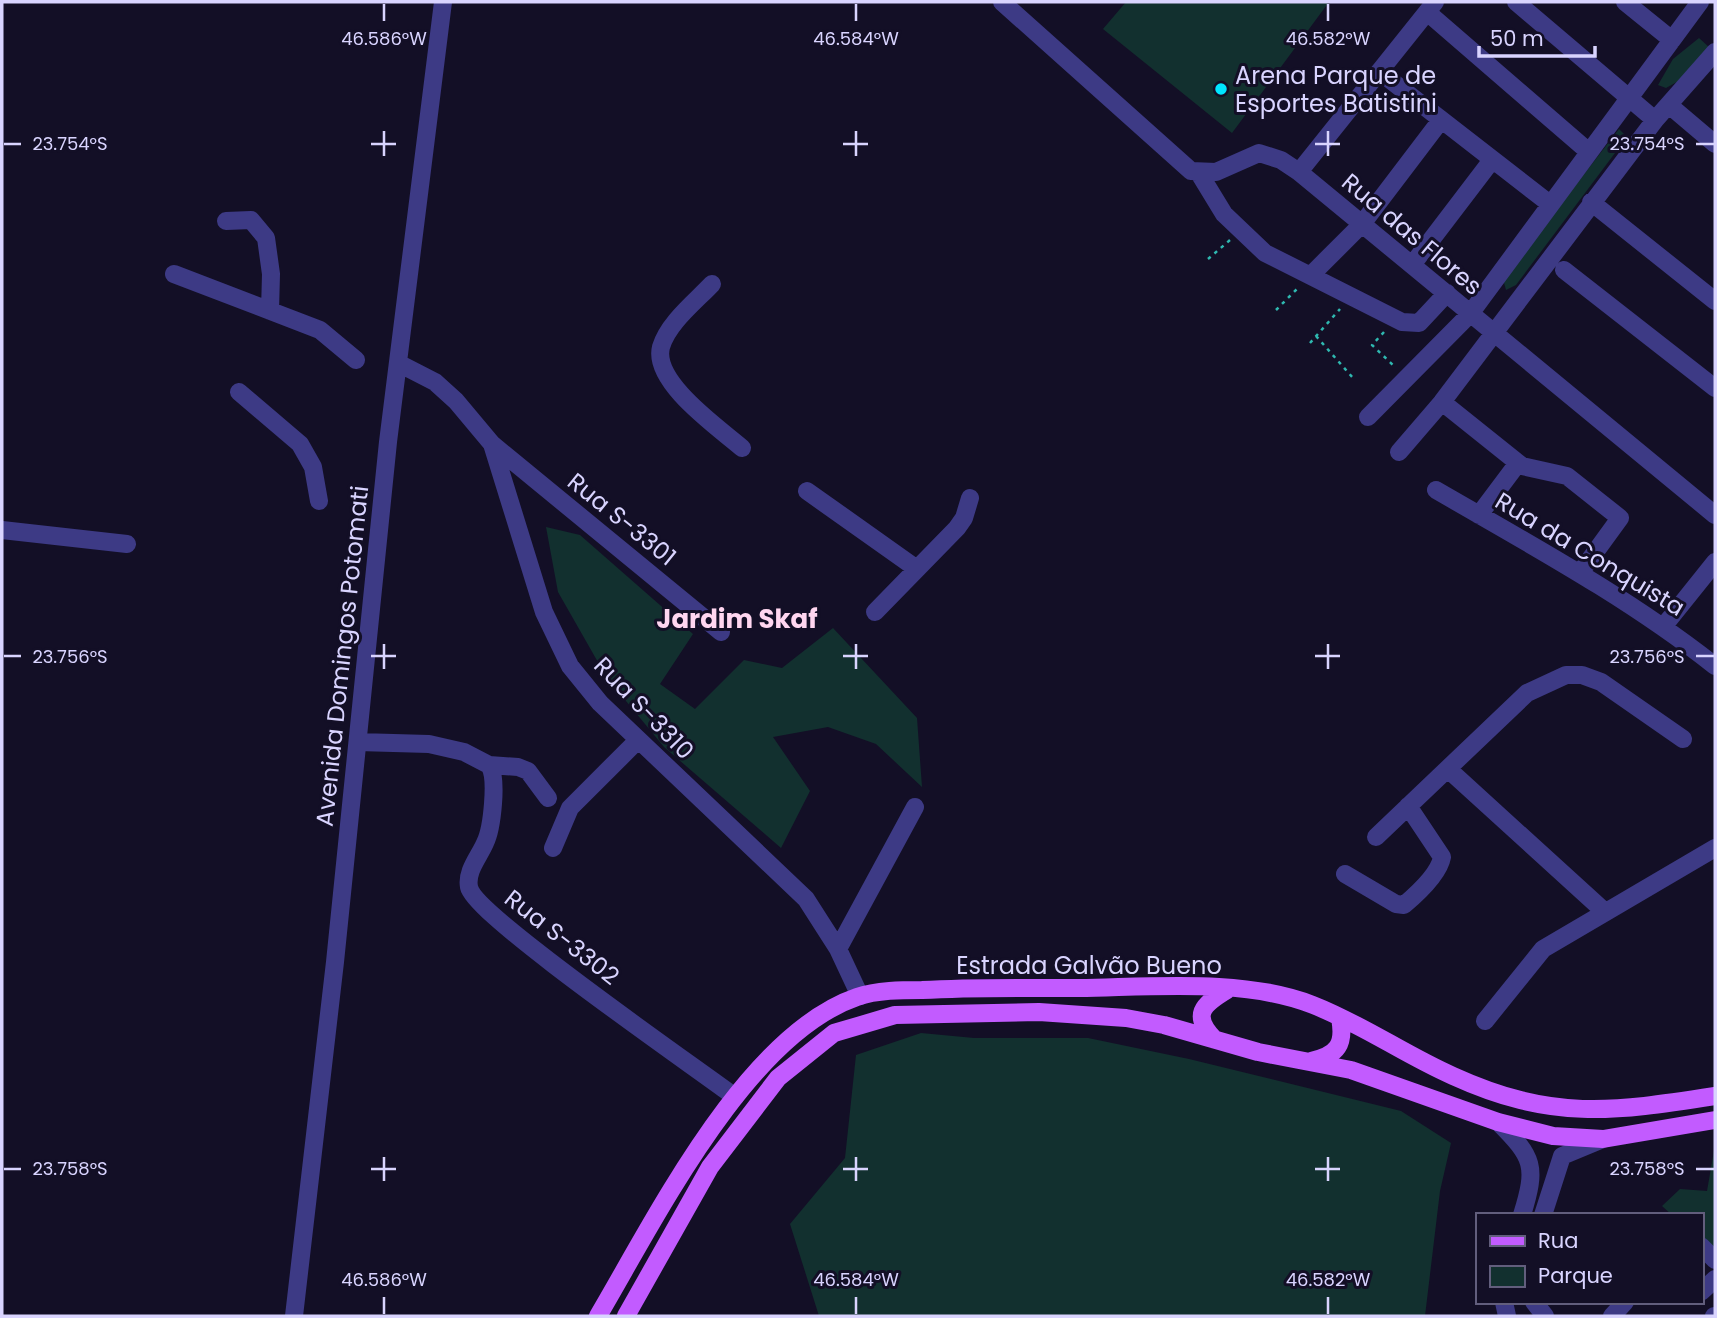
<svg xmlns="http://www.w3.org/2000/svg" width="1717" height="1318" viewBox="0 0 1717 1318" font-family="Poppins,sans-serif">
<style>
.green{fill:#12302f}
.lines{fill:none;stroke-linecap:round;stroke-linejoin:round}
.path{stroke:#2fb8b0;stroke-width:2.5;stroke-dasharray:3.5 5;stroke-linecap:butt}
.minor{stroke:#3d3a85;stroke-width:18}
.major{stroke:#c25bff;stroke-width:18}
.ticks{fill:none;stroke:#d9d4ff;stroke-width:2.5}
.poi-dot{fill:#00e5ff;stroke:#130f26;stroke-width:2.5}
.labels{text-anchor:middle;dominant-baseline:central;stroke-width:6;stroke-linejoin:round;paint-order:stroke}
.poi-label{font-size:24px;fill:#d9d4ff;stroke:#130f26;text-anchor:start}
.street-label{font-size:24px;fill:#d9d4ff;stroke:#130f26}
.neighbourhood-label{font-size:26px;font-weight:bold;fill:#ffd6f0;stroke:#130f26}
.ticks-label{font-size:18px;text-anchor:middle;fill:#d9d4ff;stroke:#130f26;stroke-width:6;stroke-linejoin:round;paint-order:stroke}
</style>
<rect width="100%" height="100%" fill="#130f26"/>
<path class="green" d="M1126 2H1329L1232 133 1103 29Z
M1699 38 1710 48 1684 78 1666 88 1658 85 1673 59Z
M1619 129 1627 137 1516 285 1506 290 1503 279Z
M546 527 580 535 693 634 660 684 695 709 744 660 782 668 833 628 917 718 922 787 876 744 828 727 773 737 810 791 781 848 664 747 607 678 558 592Z
M921 1033 974 1038H1088L1189 1059 1401 1111 1451 1143 1440 1191 1425 1316H819L790 1224 845 1158 856 1055Z
M1715 1145V1253L1701 1241V1215H1672L1662 1206 1680 1189 1707 1191Z"/>
<g class="lines">
<path class="path" d="M1208 259 1230 240
M1276 310 1299 287
M1384 332 1372 345 1395 367
M1316 336 1353 378
M1310 343 1340 309"/>
<path class="minor" d="M1002 2 1191 171 1216 172 1259 153 1281 160 1299 172 1715 515
M1516 2 1655 120
M1625 2 1672 40
M1427 12 1589 152
M1380 72 1550 204
M1669 105 1715 144
M1299 172 1435 2
M1199 173 1224 214 1265 253 1402 322 1419 323 1447 293
M1591 202 1715 301
M226 221 251 220 266 238 271 274 270 311
M1412 265 1492 160
M1564 270 1715 388
M174 274 320 330 356 360
M1311 275 1362 224 1441 120
M712 284C695 302 668 323 661 347 652 382 719 428 742 448
M398 363 435 382 456 401 492 444 544 612 570 666 600 703 806 899 838 949 860 996
M239 392 300 444 313 467 319 501
M1442 402 1522 466 1567 476 1620 518 1580 573
M1368 417 1470 314 1700 2
M492 444 721 632
M1399 452 1442 402 1655 120 1715 52
M1436 490C1531 545 1629 598 1715 666
M807 491 917 569
M1479 515 1518 463
M2 530 127 544
M875 612 957 528 964 518 970 498
M1663 627 1715 562
M358 742 429 744 464 752 489 765 518 767 528 771 548 798
M489 765C498 778 492 829 485 843 479 857 466 871 469 887 474 915 698 1069 735 1097
M1449 770 1605 912
M1376 837 1527 693 1566 675H1582L1601 682 1683 739
M553 848 570 808 638 740
M1345 874 1396 904 1404 905C1417 894 1439 874 1442 857L1408 806
M838 949 915 807
M1485 1021 1543 949 1715 848
M1498 1122C1534 1158 1537 1166 1522 1215
M1543 1215 1562 1156 1603 1139
M1701 1246 1715 1260
M1701 1292 1715 1279
M1504 1302 1507 1316
M1534 1302 1545 1316
M294 1316 335 962 388 442 443 2
M1612 1316 1625 1302
M1714 1316H1715"/>
<path class="major" d="M1215 1040C1191 1015 1202 1005 1227 990
M1311 1061C1338 1055 1345 1044 1340 1018
M598 1316C656 1218 746 1035 857 997 877 990 902 990 922 990 974 987 1027 988 1079 988 1152 987 1245 978 1313 1005 1362 1024 1405 1055 1453 1076 1552 1121 1612 1112 1715 1096
M626 1316 710 1167 778 1078 834 1033 895 1015 1039 1012 1126 1018 1164 1025 1258 1052 1351 1070 1498 1122 1553 1136 1603 1139 1715 1120"/>
</g>
<path class="ticks" d="M384 4V21M856 4V21M1328 4V21M384 131V156M856 131V156M1328 131V156M4 144H21M371 144H396M843 144H868M1315 144H1340M1696 144H1714M384 644V669M856 644V669M1328 644V669M4 656H21M371 656H396M843 656H868M1315 656H1340M1696 656H1714M384 1157V1181M856 1157V1181M1328 1157V1181M4 1169H21M371 1169H396M843 1169H868M1315 1169H1340M1696 1169H1714M384 1297V1314M856 1297V1314M1328 1297V1314"/>
<circle class="poi-dot" cx="1221" cy="89" r="7"/>
<g class="labels">
<g class="poi-label">
<text x="1235" y="75">Arena Parque de<tspan x="1235" dy="28">Esportes Batistini</tspan></text>
</g>
<g class="street-label">
<text transform="translate(1412 234) rotate(40)">Rua das Flores</text>
<text transform="translate(622 519) rotate(39)">Rua S-3301</text>
<text transform="translate(1590 554) rotate(31)">Rua da Conquista</text>
<text transform="translate(342 656) rotate(-84)">Avenida Domingos Potomati</text>
<text transform="translate(644 708) rotate(46)">Rua S-3310</text>
<text transform="translate(562 937) rotate(38)">Rua S-3302</text>
<text x="1089" y="965">Estrada Galvão Bueno</text>
</g>
<g class="neighbourhood-label">
<text x="737" y="619">Jardim Skaf</text>
</g>
</g>
<g class="ticks-label">
<text x="384" y="45">46.586°W</text>
<text x="856" y="45">46.584°W</text>
<text x="1328" y="45">46.582°W</text>
<text x="70" y="150">23.754°S</text>
<text x="1647" y="150">23.754°S</text>
<text x="70" y="663">23.756°S</text>
<text x="1647" y="663">23.756°S</text>
<text x="70" y="1175">23.758°S</text>
<text x="1647" y="1175">23.758°S</text>
<text x="384" y="1286">46.586°W</text>
<text x="856" y="1286">46.584°W</text>
<text x="1328" y="1286">46.582°W</text>
</g>
<rect width="1717" height="1318" fill="none" stroke="#d9d4ff" stroke-width="7"/>
<rect x="1476" y="1213" width="228" height="91" fill="#130f26" stroke="#625e7d" stroke-width="2"/>
<rect x="1490" y="1236" width="35" height="10" fill="#c25bff" stroke="#625e7d" stroke-width="2"/>
<text x="1538" y="1248" font-size="21" fill="#d9d4ff">Rua</text>
<rect x="1490" y="1266" width="35" height="21" fill="#12302f" stroke="#625e7d" stroke-width="2"/>
<text x="1538" y="1283" font-size="21" fill="#d9d4ff">Parque</text>
<path d="M1479 46v10h116v-10" fill="none" stroke="#d9d4ff" stroke-width="3.5"/>
<text x="1490" y="46" font-size="21" fill="#d9d4ff" stroke="#130f26" stroke-width="5" paint-order="stroke">50 m</text>
</svg>
